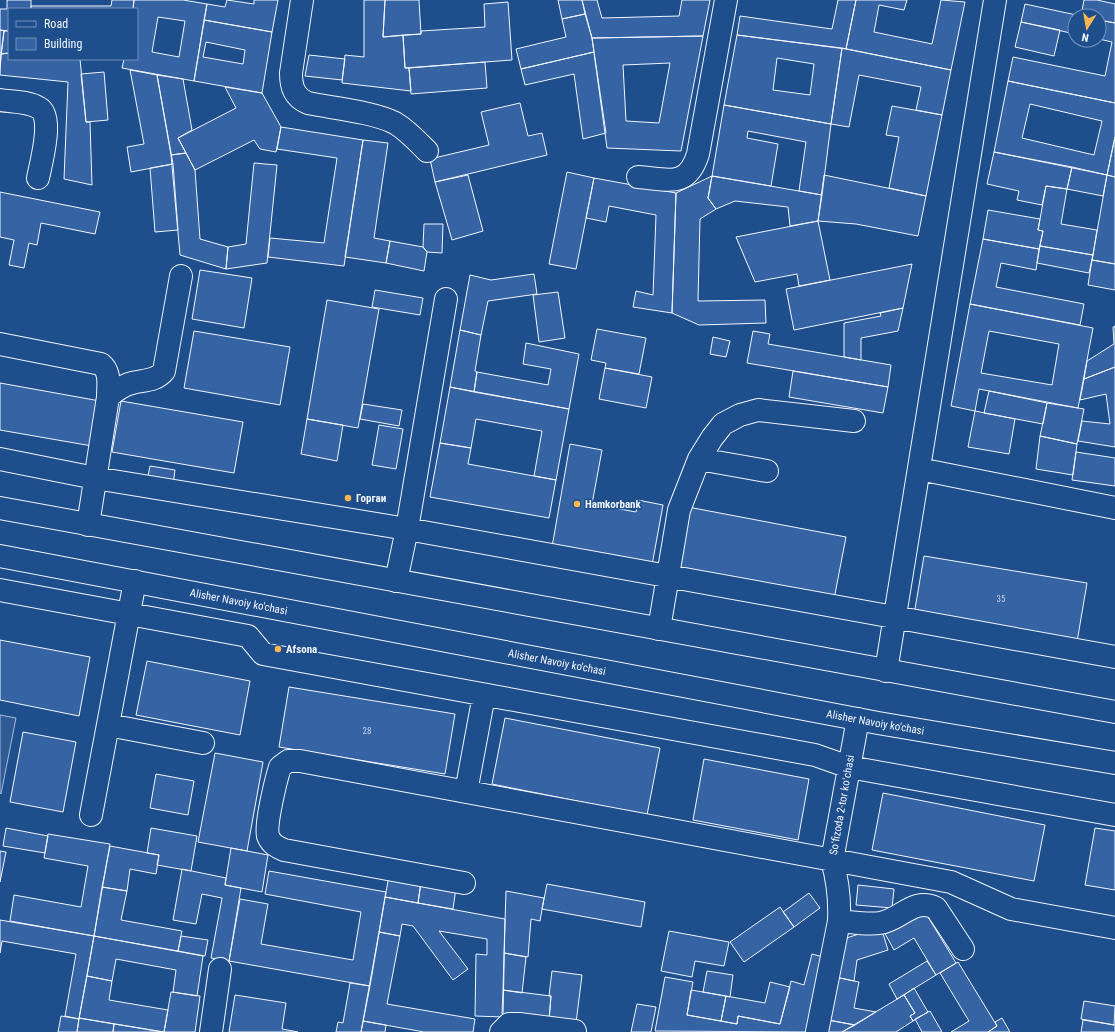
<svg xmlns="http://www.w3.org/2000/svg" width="1115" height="1032" viewBox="0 0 1115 1032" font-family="'Roboto Condensed',sans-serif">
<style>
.parking{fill:#305b95;stroke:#a8bbd7}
.building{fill:#3563a3;stroke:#f2f6ff;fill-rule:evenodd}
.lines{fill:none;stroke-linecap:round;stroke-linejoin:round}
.minor-casing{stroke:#f2f6ff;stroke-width:24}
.major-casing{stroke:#f2f6ff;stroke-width:24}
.minor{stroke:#1f4e8c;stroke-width:22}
.major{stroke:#1f4e8c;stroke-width:22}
.poi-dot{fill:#ffb74d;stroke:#1f4e8c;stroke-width:1.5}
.labels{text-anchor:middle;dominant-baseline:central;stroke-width:3;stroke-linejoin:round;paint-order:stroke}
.number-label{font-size:9px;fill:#c3d1e8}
.poi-label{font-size:11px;font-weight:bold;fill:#f2f6ff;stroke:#1f4e8c;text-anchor:start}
.street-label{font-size:11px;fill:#f2f6ff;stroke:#1f4e8c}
</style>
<rect width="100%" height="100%" fill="#1f4e8c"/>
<path class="parking" d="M0 715 16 718 1 794 0 793Z"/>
<path class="building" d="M7 0H31V9H9V31L0 30V9H7Z
M112 0H134L133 9H31V6H111Z
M134 0H183L207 4 194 81 122 68 124 59H137V9H133ZM158 17 185 21 179 57 152 52Z
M227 0 254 4V0H278L272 32 204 20 207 4 225 7Z
M364 0H385L383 37 403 35 405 68H409L411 91 342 83 345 55 364 57Z
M385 0H419L421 34 383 37Z
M558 0H582L585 14 562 19Z
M582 0H597L602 18 679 16 682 0H710L703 36 592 38Z
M838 0H856L846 49 737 35 740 16 832 29Z
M856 0H907L904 10 879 5 874 32 932 44 941 0 965 2 951 70 846 49Z
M1084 0H1097L1115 4V23L1099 20V16H1081Z
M508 2 512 60 405 68 403 35 421 34V31L485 27 484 4Z
M1025 4 1081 16H1075V34L1021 22Z
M585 14 592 38 594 52 521 69 516 49 566 37 562 19Z
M204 20 272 32 262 93 194 81ZM206 42 245 50 243 64 203 57Z
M1099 20 1115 23V103L1008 81 1013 57 1105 76 1112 42 1099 39Z
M1021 22 1060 30 1054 56 1015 47Z
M0 30 4 31 0 66Z
M4 31H9V53L1 54Z
M737 35 842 48 831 124 724 105ZM777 58 814 64 810 95 773 90Z
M703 36 681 151 607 148 592 38ZM670 63 659 123 626 121 623 65Z
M842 48 951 70 942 115 916 110 921 87 859 75 849 127 831 124Z
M594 52 606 133 583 139 574 74 525 85 521 69Z
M9 53V59H80L86 122H90L92 185 64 179 68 82 0 75 1 54Z
M309 55 345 59 342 80 305 76Z
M485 62 487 88 411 94 409 68Z
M130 70 157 75 173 164 131 172 127 147 144 144Z
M104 72 108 120 86 122 81 74Z
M157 75 183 79 192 130 178 138 186 153 171 155Z
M1008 81 1115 103V137L1107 175 994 152ZM1030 104 1102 121 1094 155 1022 138Z
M225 87 262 93 281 127 276 152 260 149 254 140 195 170 178 138 236 108Z
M520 103 528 136 542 133 547 155 435 182 430 159 489 145 481 112Z
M724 105 831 124 822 195 799 191 806 142 748 131 747 138 778 144 771 186 712 176Z
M892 106 942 115 926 196 889 188 899 137 886 135Z
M281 127 363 140 344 266 268 257 270 238 324 243 337 158 277 149Z
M1115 137V177L1107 175Z
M363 140 388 143 374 238 390 241 386 263 345 257Z
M994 152 1072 167 1067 189 1046 186 1042 205 1017 200 1019 191 987 184Z
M186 153 195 170 200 239 228 247 226 269 180 255 171 155Z
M254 163 277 165 267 263 226 269 228 247 246 244Z
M173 164 178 230 155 232 150 168Z
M1072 167 1107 175 1103 196 1067 189Z
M567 172 594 178 576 269 549 264Z
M468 175 483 231 452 240 435 182Z
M824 175 926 196 918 236 856 224 818 221Z
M1107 175 1115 177V264L1092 260Z
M712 176 822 195 818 221 790 226 788 207 735 201 716 209 708 198Z
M712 176 708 198 716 209 700 219 698 301 765 300 766 323 699 325 672 313 676 193Z
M594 178 676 193 672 313 633 307 636 291 653 295 656 215 609 206 606 222 586 218Z
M1046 186 1067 189 1061 224 1097 230 1093 255 1040 246 1043 231 1038 230Z
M0 192 100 212 95 234 41 223 37 245 29 243 24 268 9 265 14 240 0 237Z
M988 210 1040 219 1038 230 1043 231 1039 249 983 239Z
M818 221 830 280 799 286 797 274 755 282 736 237Z
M424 224H443L442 253 427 252 423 247Z
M983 239 1039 249 1036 270 1001 263 996 287 1084 304 1080 325 970 304Z
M390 241 423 247 427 252 424 271 386 263Z
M1040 246 1093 255 1089 273 1037 263Z
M1092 260 1115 264V290L1088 285Z
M912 264 903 308 794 330 786 289Z
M200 270 252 278 244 328 192 319Z
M534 274 537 294 488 301 481 335 460 330 470 275 491 280Z
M375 290 423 298 420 315 372 307Z
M558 292 565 338 539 342 533 295Z
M327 300 379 309 358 428 307 419Z
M970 304 1093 328 1078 408 979 389 975 411 951 406ZM989 331 1059 344 1052 385 981 373Z
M903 308 898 331 861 338V360L844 357V323L881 316 880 313Z
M1115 326V367L1084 379 1087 361 1114 344 1113 327Z
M597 329 646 338 639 374 605 368 606 363 591 360Z
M460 330 481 335 475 371 477 372 474 392 450 387Z
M194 331 290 347 280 405 184 388Z
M753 331 770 334 768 344 891 365 888 387 747 363Z
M713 337 730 341 726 357 710 354Z
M526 343 579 354 569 409 474 392 477 372 548 385 551 369 523 364Z
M1115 367V447L1078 441 1082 421 1110 424 1106 394 1080 400 1084 379Z
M605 368 652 377 646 408 599 399Z
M793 371 888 387 883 413 789 397Z
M0 383 100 401 92 446 0 430Z
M450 387 569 409 556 480 534 476 542 431 476 419 471 448 440 443Z
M989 391 1047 403 1043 424 984 413Z
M121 401 243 422 234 473 112 452Z
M1047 403 1084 409 1077 444 1040 436Z
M363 404 402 410 399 426 360 419Z
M975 411 1015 419 1009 454 968 447Z
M307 419 343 425 337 461 301 454Z
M379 425 403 429 396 469 372 465Z
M1040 436 1077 444 1073 475 1036 469Z
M440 443 471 448 468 464 556 480 549 518 430 497Z
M570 444 602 450 592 504 636 512 638 500 663 505 652 565 552 547Z
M1076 452 1115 458V486L1072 480Z
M150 466 175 470 173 485 147 481Z
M688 507 846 537 834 599 676 568Z
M924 556 1087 583 1077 642 914 615Z
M0 640 90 657 79 716 0 700Z
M147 661 250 681 240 735 136 715Z
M289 687 455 714 445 774 279 747Z
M505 718 660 748 647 815 492 784Z
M23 732 76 742 63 812 10 802Z
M215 753 263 762 247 851 198 842Z
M704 759 809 779 798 840 693 820Z
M156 774 194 781 188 815 150 808Z
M883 793 1045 825 1034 881 872 850Z
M6 828 48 836 45 853 3 846Z
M151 828 197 836 191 871 157 865 159 855 147 853Z
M1095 828 1115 831V890L1085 885Z
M48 834 110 844 94 936 10 921 14 895 81 907 88 866 44 858Z
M110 846 159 855 156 874 130 869 127 891 102 887Z
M231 848 268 855 262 892 225 885Z
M0 851 6 852 0 882Z
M182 869 226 878 225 885 241 888 229 961 211 958 222 898 202 894 196 924 173 920Z
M269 871 386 892 370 986 229 961 240 899 268 904 261 944 353 960 361 912 265 894Z
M389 876 421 882 418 903 385 897Z
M421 882 456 888 453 909 418 903Z
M547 884 645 902 641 927 542 909Z
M858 885 894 889 892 908 856 905Z
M102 887 127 891 121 920 182 931 178 951 94 936Z
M506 891 544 898 540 921 531 919 528 957 504 953Z
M809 893 820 908 794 927 783 912Z
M385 897 505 919 503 1017 475 1016 476 954 487 955V939L439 931 468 969 453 980 413 926 402 924 400 936 379 932Z
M780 907 794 927 744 962 730 942Z
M922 907 956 963 936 975 914 938 894 950 883 930Z
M0 920 94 936 79 1019 65 1016 76 954 2 941 0 953Z
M881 927 888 950 857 960 854 981 831 976 837 941Z
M669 931 729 942 724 966 695 961 692 977 661 971Z
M379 932 400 936 387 1004 475 1019 473 1032H424L363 1021Z
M94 936 203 956 197 996 173 992 176 970 116 959 112 981 87 976Z
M181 936 208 940 205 956 178 951Z
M504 953 526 957 522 993 503 990Z
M812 954 827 958 809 1032 655 1031 665 977 693 982 687 1015 737 1024 738 1016 780 1024 791 981 804 985Z
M927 961 936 975 897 999 889 984Z
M958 962 997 1026 988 1032H951L969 1021 940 973Z
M552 971 582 975 576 1023 549 1020 551 996H549Z
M707 971 733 975 730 997 703 992Z
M87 976 112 981 109 1000 168 1010 164 1032 79 1018Z
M835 977 859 982 854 1008 876 1012 855 1025 828 1020Z
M770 982 790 987 780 1024 738 1016 737 1024 721 1021 726 996 765 1003Z
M350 983 370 986 361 1032H336L338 1022 343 1023Z
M914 988 928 1012 913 1021 910 1016 915 1013 904 995Z
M503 990 551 996 549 1020 502 1014Z
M691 990 726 996 721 1021 687 1015Z
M171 992 200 996 195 1032H164Z
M235 995 286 1003 282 1029 298 1032H229Z
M904 995 915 1013 910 1016 913 1021 896 1032H842Z
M1084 1001 1115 1006 1114 1025 1081 1019Z
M637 1004 656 1007 651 1032H631Z
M930 1011 942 1032H922L915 1019Z
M61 1016 79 1019 77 1032H58Z
M79 1018 114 1024 113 1032H77Z
M1002 1018 1010 1032H988L997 1026 995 1022Z
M828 1020 855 1025 842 1032H825Z
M1083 1020 1115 1025V1032H1081Z
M363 1021 386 1025 385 1032H361Z
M114 1024 163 1032H113Z"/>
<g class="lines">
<g class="minor-casing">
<path id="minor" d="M302 0 291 73C291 87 294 97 308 103 332 108 374 112 395 123 407 130 417 141 427 151
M0 100C12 102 28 101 39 108 54 116 41 163 38 178
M638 177C668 179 687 189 698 154L726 0
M0 344 101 364C111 372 108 385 108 397L88 525
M108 397C115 391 123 385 132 383 144 380 156 381 164 371L181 276
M0 459 95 478 407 529 1115 657
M699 459 767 471
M919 469 1115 508
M396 581 407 529 446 299
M0 590 248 636 263 654 815 755 849 767 1115 815
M659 629 679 510 699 459 712 438 723 424 740 415 758 410 854 421
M886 671 995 0
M108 725 203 743
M466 792 484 695
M91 815 135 581
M464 883 284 850C277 847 271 844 268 836 265 824 276 780 280 767L288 761H300L951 882 1011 909 1115 928
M839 921C852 922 867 925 880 923 901 920 913 897 936 908L963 949
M211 1032 220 969
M501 1032 509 1024H519L575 1031
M817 1032 839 921C840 899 838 881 832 860L858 719"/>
</g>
<g class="major-casing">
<g id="major">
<path d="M0 508 1115 712"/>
<path id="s1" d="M0 556 878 723 1115 763"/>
</g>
</g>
<use href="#minor" class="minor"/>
<use href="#major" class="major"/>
</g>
<g class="poi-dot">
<circle cx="348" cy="498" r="4"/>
<circle cx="577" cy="504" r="4"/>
<circle cx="278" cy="649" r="4"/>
</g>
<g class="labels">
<g class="number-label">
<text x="1001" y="599">35</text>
<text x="367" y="731">28</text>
</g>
<g class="poi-label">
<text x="356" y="498">Горгаи</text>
<text x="585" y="504">Hamkorbank</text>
<text x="286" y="649">Afsona</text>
</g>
<g class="street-label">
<text stroke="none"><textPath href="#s1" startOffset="243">Alisher Navoiy ko'chasi</textPath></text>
<text stroke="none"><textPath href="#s1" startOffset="567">Alisher Navoiy ko'chasi</textPath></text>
<text stroke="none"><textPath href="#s1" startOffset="891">Alisher Navoiy ko'chasi</textPath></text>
<text transform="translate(842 805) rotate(-80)">Soʻfizoda 2-tor koʻchasi</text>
</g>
</g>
<rect x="8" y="8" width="130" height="52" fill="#1f4e8c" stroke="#7391ba"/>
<rect x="16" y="21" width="20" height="6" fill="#1f4e8c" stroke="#7391ba"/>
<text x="44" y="28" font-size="12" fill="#f2f6ff">Road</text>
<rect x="16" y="38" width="20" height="12" fill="#3563a3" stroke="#7391ba"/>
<text x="44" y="48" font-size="12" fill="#f2f6ff">Building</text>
<g transform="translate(1087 28) rotate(191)"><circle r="19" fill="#1f4e8c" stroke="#7391ba"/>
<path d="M0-3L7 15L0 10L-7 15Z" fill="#ffb74d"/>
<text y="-6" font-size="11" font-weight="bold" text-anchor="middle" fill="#f2f6ff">N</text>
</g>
</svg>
